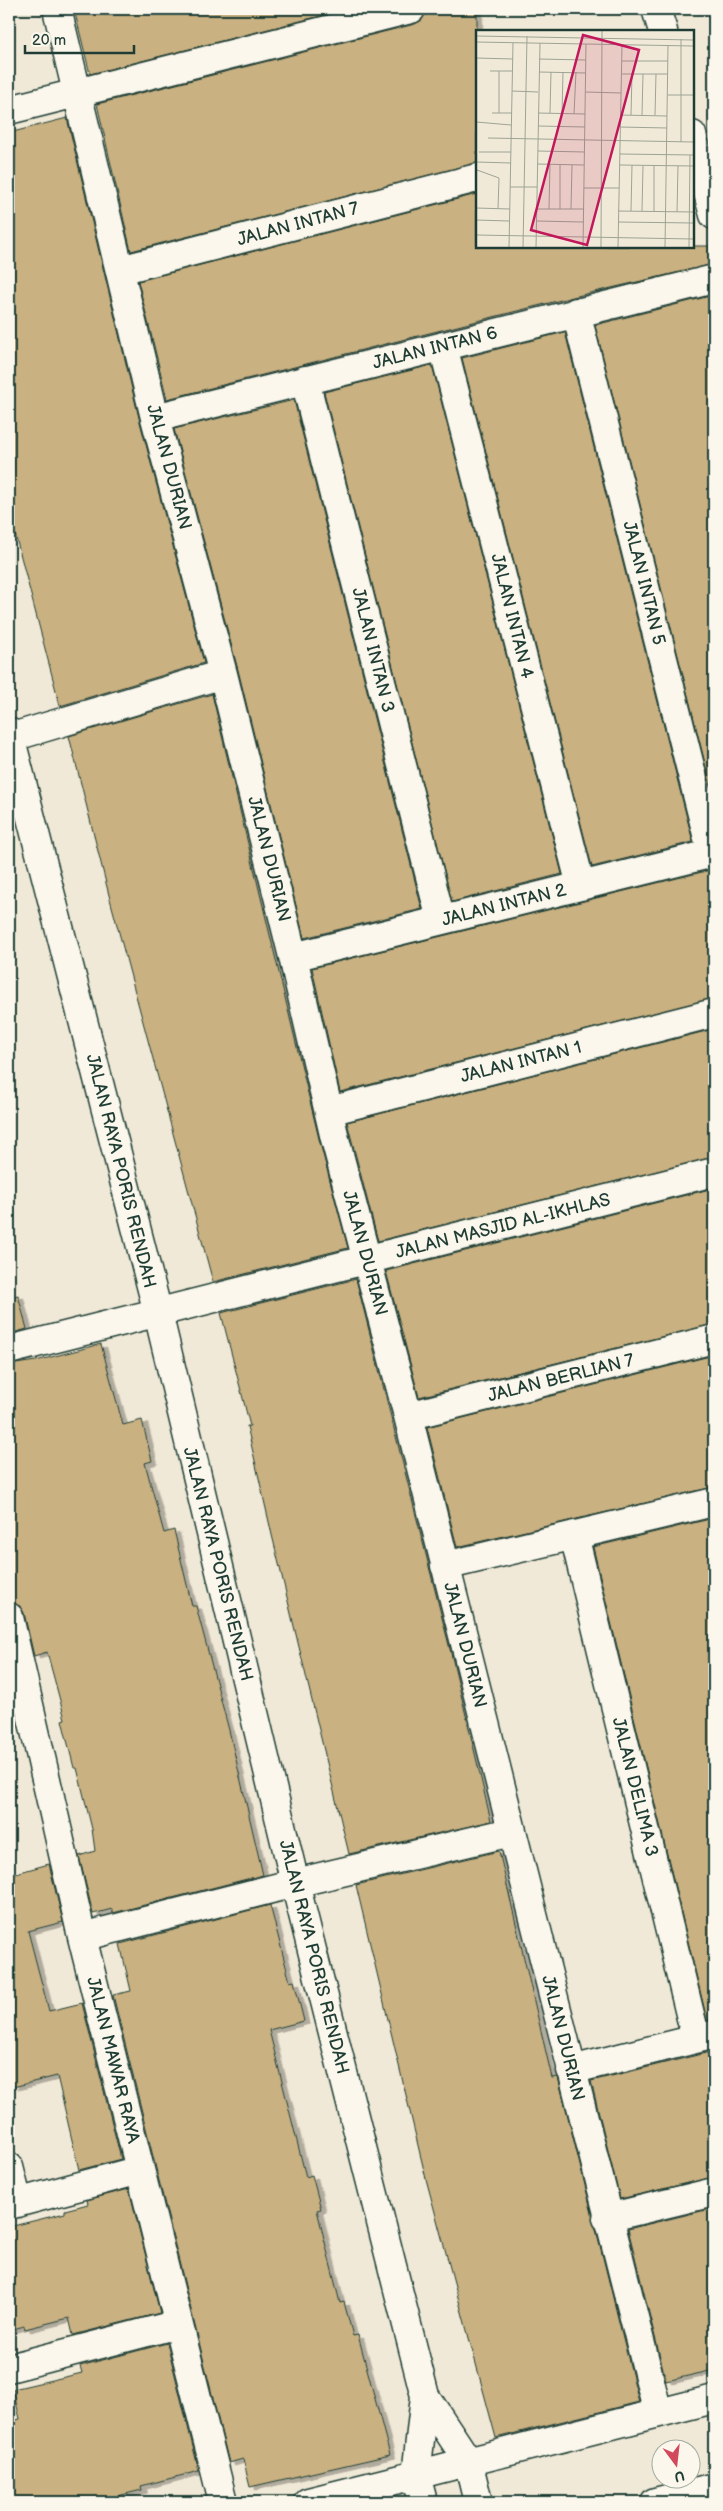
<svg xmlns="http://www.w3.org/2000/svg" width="723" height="2511" viewBox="0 0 723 2511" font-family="'Balsamiq Sans',sans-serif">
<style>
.building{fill:#cab181;stroke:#1f3d34;filter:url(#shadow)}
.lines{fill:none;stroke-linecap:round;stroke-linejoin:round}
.street-casing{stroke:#1f3d34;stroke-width:31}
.secondary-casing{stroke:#1f3d34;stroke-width:31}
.street{stroke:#fbf7ec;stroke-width:28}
.secondary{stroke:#fbf7ec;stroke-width:28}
.labels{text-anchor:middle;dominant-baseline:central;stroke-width:4.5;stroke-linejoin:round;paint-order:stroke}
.street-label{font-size:18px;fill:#1f3d34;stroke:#fbf7ec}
.inset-road{fill:none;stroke:#9da496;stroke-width:1}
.view{fill:#c2185b;fill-opacity:0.15;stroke:#c2185b;stroke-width:2.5}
.inset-edge{fill:none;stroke:#1f3d34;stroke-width:2.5}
</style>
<defs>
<filter id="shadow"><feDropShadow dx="5.5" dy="3" stdDeviation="0" flood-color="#0004"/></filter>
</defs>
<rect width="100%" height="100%" fill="#f1e9d7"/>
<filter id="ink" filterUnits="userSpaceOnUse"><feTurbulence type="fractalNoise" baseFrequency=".02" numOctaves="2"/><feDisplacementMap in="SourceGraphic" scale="10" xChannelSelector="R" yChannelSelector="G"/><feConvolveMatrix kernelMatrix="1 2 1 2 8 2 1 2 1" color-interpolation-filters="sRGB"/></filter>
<g filter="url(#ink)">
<path class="building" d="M74 9H348L90 74Z
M426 9H477V163L131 251 97 104 415 24 422 20Z
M67 118 140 422 204 663 60 706 9 511V133Z
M477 194V246H714V264L573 297 167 399 138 281Z
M714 295V799L595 325Z
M565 332 693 842 592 867 462 358Z
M432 365 562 874 452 902 324 392Z
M294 400 422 909 304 938 238 670 174 429Z
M212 694 320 1143 348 1248 213 1282 110 899 69 736Z
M714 869V998L340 1092 312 968Z
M714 1029V1157L378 1241 347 1122Z
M714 1188V1324L419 1397 386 1271Z
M356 1279 454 1665 491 1821 349 1854 272 1535 247 1426H250L221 1313Z
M18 1295 27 1329 9 1334V1297Z
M101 1344 123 1425 142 1420 152 1461 145 1463 164 1533 174 1530 192 1606H196L229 1730 263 1875 113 1913 112 1909 93 1914 79 1856 95 1851 92 1829 77 1768H74L62 1720 65 1719 47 1652 34 1656 24 1613 20 1606 9 1602V1365L36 1361Z
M714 1355V1487L457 1547 427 1427Z
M714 1518V2020H707L593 1547Z
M499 1851 552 2078 558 2077 639 2402 496 2438 426 2179 356 1885Z
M49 1864 63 1922 28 1931 49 2011 82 2003 121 2159 79 2170 57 2076 13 2087 9 2070V1875Z
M270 1905 290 1982 294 1981 304 2021 269 2030 306 2177 312 2175 321 2209 317 2210 340 2303 344 2302 353 2336 358 2335 390 2455 250 2487 243 2459 229 2463 113 1995 131 1991 120 1944Z
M714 2051V2177L620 2199 591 2081Z
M129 2189 160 2313 73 2335 69 2318 25 2329 24 2326 9 2330V2227L65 2213V2210L88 2204 87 2200Z
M714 2208V2370L666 2381 628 2229Z
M167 2343 199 2471 141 2486 142 2490 93 2502H9V2422L20 2419 13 2389 82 2373 80 2366Z"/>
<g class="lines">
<g class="street-casing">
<path id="street" d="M57 9 155 418 223 674 293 957 335 1139 408 1416 658 2413
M656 9 663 31
M9 110 411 9
M692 135 714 215
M120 270 477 178
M576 312 712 854
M443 346 581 886
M305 380 441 920
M155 418 714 279
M9 738 223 674
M293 957 714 853
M329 1111 714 1013
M9 1350 714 1172
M408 1416 714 1339
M574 1535 696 2039
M445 1566 714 1502
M9 1617 82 1937 223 2502
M82 1937 295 1883 511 1832
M571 2070 712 2035
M9 2167 18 2203
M9 2205 140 2170
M607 2218 714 2192
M9 2368 178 2324
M308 2502 416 2475"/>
</g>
<g class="secondary-casing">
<path id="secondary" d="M9 732 158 1313 295 1883 425 2396 468 2461 478 2502
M416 2475 714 2399
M423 2502 416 2475 425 2396
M655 2502 714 2487"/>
</g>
<use href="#street" class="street"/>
<use href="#secondary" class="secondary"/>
</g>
</g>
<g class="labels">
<g class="street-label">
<text transform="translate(298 224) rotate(-15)">JALAN INTAN 7</text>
<text transform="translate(435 348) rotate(-14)">JALAN INTAN 6</text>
<text transform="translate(169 467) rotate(75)">JALAN DURIAN</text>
<text transform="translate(644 583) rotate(76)">JALAN INTAN 5</text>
<text transform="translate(512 616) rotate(76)">JALAN INTAN 4</text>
<text transform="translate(373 650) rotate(76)">JALAN INTAN 3</text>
<text transform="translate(269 859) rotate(76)">JALAN DURIAN</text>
<text transform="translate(504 905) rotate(-14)">JALAN INTAN 2</text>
<text transform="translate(521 1062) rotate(-14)">JALAN INTAN 1</text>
<text transform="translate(121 1171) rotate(76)">JALAN RAYA PORIS RENDAH</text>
<text transform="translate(503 1226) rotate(-14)">JALAN MASJID AL-IKHLAS</text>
<text transform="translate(365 1253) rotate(75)">JALAN DURIAN</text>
<text transform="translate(561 1378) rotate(-14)">JALAN BERLIAN 7</text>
<text transform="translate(218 1564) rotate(76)">JALAN RAYA PORIS RENDAH</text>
<text transform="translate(465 1645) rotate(76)">JALAN DURIAN</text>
<text transform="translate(635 1787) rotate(76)">JALAN DELIMA 3</text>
<text transform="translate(314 1957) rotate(76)">JALAN RAYA PORIS RENDAH</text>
<text transform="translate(563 2038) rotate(76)">JALAN DURIAN</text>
<text transform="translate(113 2060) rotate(76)">JALAN MAWAR RAYA</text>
</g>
</g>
<g transform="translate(476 30)">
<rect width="218" height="218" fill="#f1e9d7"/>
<path class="inset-road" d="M0 6 217 10M205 9V112M0 12 217 16M0 28 37 29M63 29 110 30M146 31H192M14 41H36M63 42 110 43M145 44H192M36 61 62 62M110 62 145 63M192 65H217M16 83H36M23 83V41M62 83 109 84M74 83 75 42M86 84 87 42M98 84 100 42M144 85 191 86M155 85 156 44M166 85 167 44M179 85 180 44M0 92 35 95M62 96 109 97M144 97 191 98M12 108 217 112M62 121 109 122M3 122H35M144 124 217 125M0 132 35 133M61 134 108 135M144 135 217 136M1 140 23 148 22 179M34 157H61M108 158H143M0 178 34 179M60 179H108M73 179 74 134M84 179V134M95 179 96 135M142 181 217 182M155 181 156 135M166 181 167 136M178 182V136M201 182 202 136M0 190 33 191M60 191 107 192M142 192 217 193M0 205 217 209M33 217 37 13M47 217 51 6M60 217 64 13M107 217 110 14M125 217 126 1M142 217 146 15M189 217 192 16M213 217 214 125"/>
<path class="view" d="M107 5 163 20 111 215 55 200Z"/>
<rect width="218" height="218" class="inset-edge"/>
</g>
<rect width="723" height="2511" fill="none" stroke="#fbf7ec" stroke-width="30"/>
<rect x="15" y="15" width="693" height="2481" fill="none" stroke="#1f3d34" stroke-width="2" filter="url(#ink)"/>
<g transform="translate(676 2464) rotate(165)"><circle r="24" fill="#fbf7ec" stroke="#a3ada2"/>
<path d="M0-4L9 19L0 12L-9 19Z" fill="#d1495b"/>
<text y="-8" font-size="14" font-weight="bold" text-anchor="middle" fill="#1f3d34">U</text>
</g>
<path d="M25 45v8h109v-8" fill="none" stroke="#1f3d34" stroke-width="2.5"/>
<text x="32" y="45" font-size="15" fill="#1f3d34" stroke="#fbf7ec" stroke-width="4" paint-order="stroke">20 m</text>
</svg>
